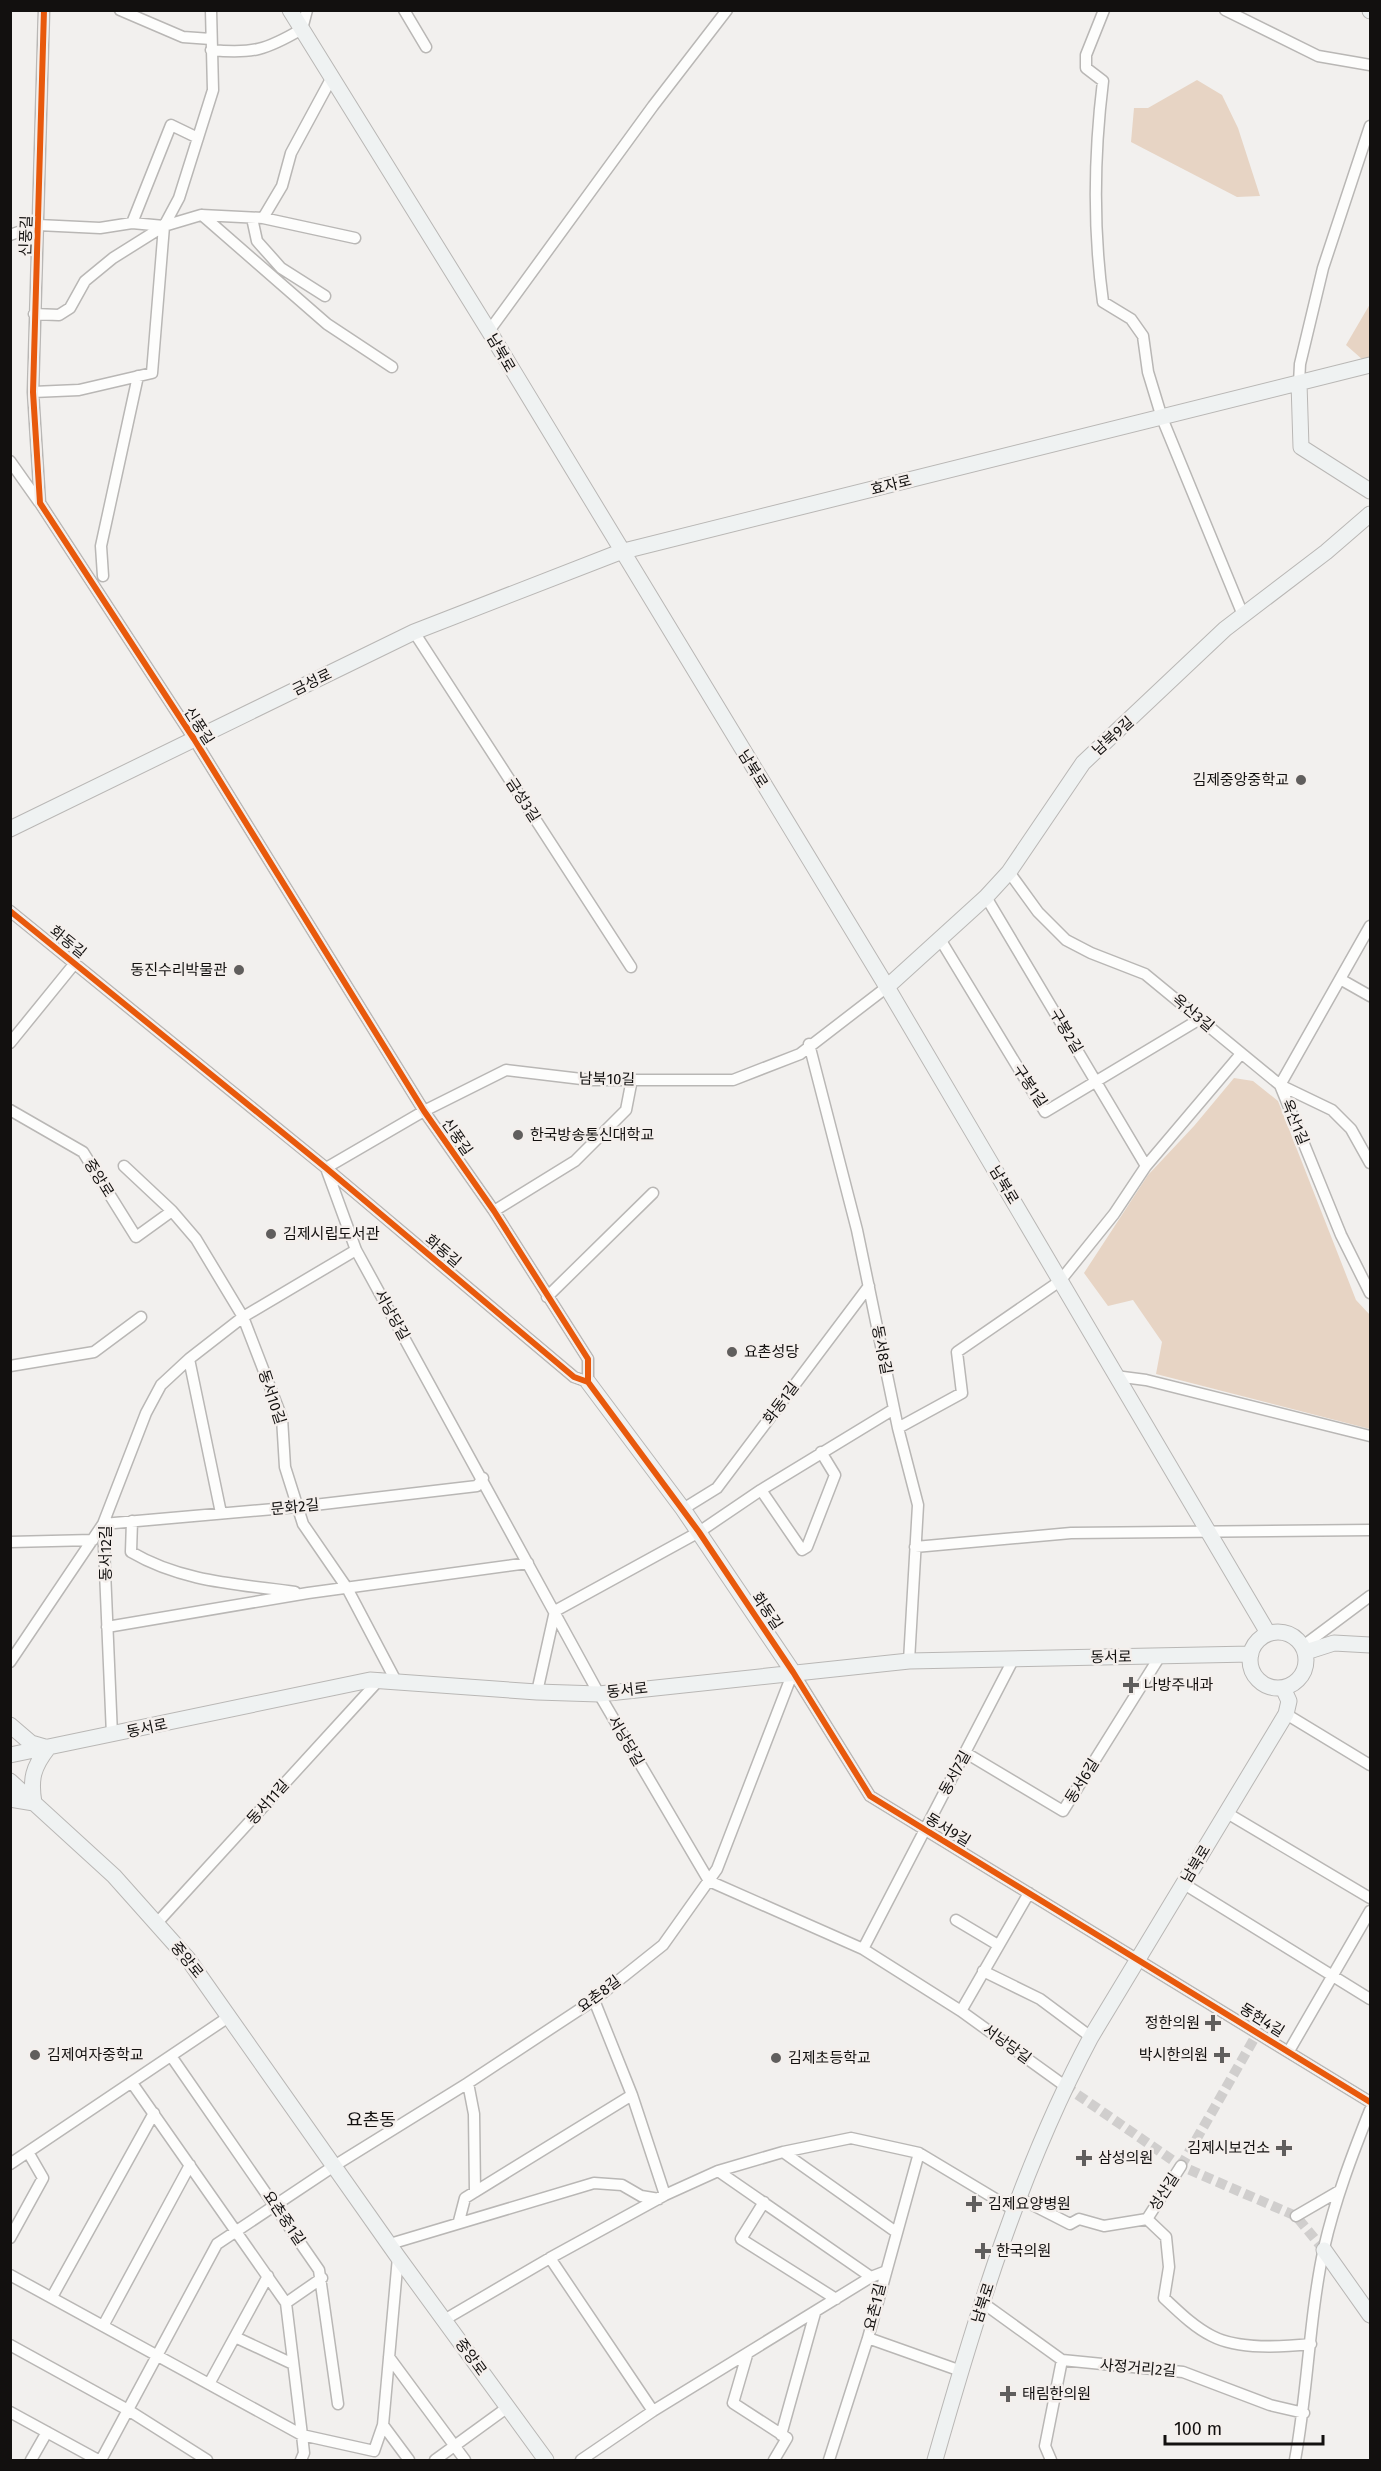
<svg xmlns="http://www.w3.org/2000/svg" width="1381" height="2471" viewBox="0 0 1381 2471" font-family="'Fira Sans','Noto Sans KR',sans-serif">
<style>
.green{fill:#e7d4c4}
.lines{fill:none;stroke-linecap:round;stroke-linejoin:round}
.street-tunnel{stroke:#d0cecd;stroke-width:10;stroke-dasharray:10 5;stroke-linecap:butt}
.street-casing{stroke:#b9b7b5;stroke-width:13}
.secondary-casing{stroke:#b9b7b5;stroke-width:17}
.street{stroke:#fdfdfc;stroke-width:10}
.secondary{stroke:#eff2f2;stroke-width:15}
.cycleway-casing{stroke:#f4efec;stroke-width:10}
.cycleway{stroke:#e8590c;stroke-width:6}
.poi-dot{fill:#605e5d;stroke:#f4efec;stroke-width:2}
.labels{text-anchor:middle;dominant-baseline:central;stroke-width:5;stroke-linejoin:round;paint-order:stroke}
.street-label{font-size:15px;fill:#12100f;stroke:#f4efec}
.poi-label{font-size:15px;fill:#12100f;stroke:#f4efec;text-anchor:start}
.quarter-label{font-size:18px;fill:#12100f;stroke:#f4efec}
</style>
<rect width="100%" height="100%" fill="#f2f0ee"/>
<path class="green" d="M1197 80 1222 95 1238 128 1260 196 1237 197 1131 142 1134 108H1148Z
M1370 304V357L1363 360 1346 345Z
M1234 1078 1253 1081 1278 1101 1356 1300 1370 1315V1429L1156 1374 1162 1342 1133 1300 1108 1306 1084 1273 1148 1175 1194 1126Z"/>
<g class="lines">
<path class="street-tunnel" d="M1065 2086 1181 2166 1296 2216 1324 2250
M1181 2166 1258 2032"/>
<g class="street-casing">
<path id="street" d="M120 10 183 37 211 39
M404 10 426 47
M1104 10 1086 55V68L1103 81C1094 154 1093 229 1103 302L1131 319 1143 336 1148 372 1162 418 1243 615
M1225 10 1318 56 1370 65
M211 50C253 54 266 50 302 29L307 10
M202 215 327 324 392 367
M252 218 257 241 281 268 325 296
M263 218 282 186 291 153 331 79
M132 223 171 125 198 138
M10 235 38 225 100 228 132 223 164 226 201 215 263 218 355 238
M34 314 59 315 70 308 85 281 113 258 164 226
M489 331 653 106 727 10
M1299 383 1300 364 1323 268 1370 126
M33 392 79 390 152 373 164 226 179 198 213 90 211 10
M10 461 39 502
M103 576 101 546 138 376
M414 632 631 967
M1009 872 1038 912 1066 940 1091 953 1145 974 1280 1085 1332 1110 1351 1129 1370 1163
M986 897 1146 1166
M10 911 326 1168 574 1377 588 1382V1359L494 1211 424 1111 194 739 40 503 33 392 44 10
M1370 926 1280 1085 1341 1235 1370 1293
M940 939 1045 1112 1200 1019
M1340 979 1370 996
M10 1043 75 963
M809 1044 857 1230 898 1428 918 1505 909 1661
M10 1110 83 1152 136 1237 172 1211
M124 1166 172 1211 196 1239 243 1317 282 1418 285 1467 303 1524 347 1588 396 1681
M326 1168 356 1250 599 1694 709 1881 863 1949 961 2011 1065 2086
M326 1168 424 1111 506 1070 590 1080H733L800 1054 887 987
M494 1211 575 1161 626 1110 632 1079
M547 1297 653 1193
M189 1359 221 1513
M10 1366 94 1352 141 1317
M1115 1376 1146 1380 1370 1436
M898 1428 962 1393 957 1352 1060 1281 1114 1214 1146 1166 1240 1055
M761 1490 802 1550 807 1547 835 1475 821 1452
M683 1509 717 1488 869 1286
M132 1521 131 1552C182 1582 238 1584 295 1592
M103 1524 297 1507 477 1486 483 1478
M10 1542 93 1540
M915 1547 1071 1533 1370 1530
M107 1627 308 1593 528 1563
M1303 1646 1370 1596
M10 1662 103 1524
M793 1672 870 1796 1370 2102
M537 1692 555 1611 699 1532 761 1490 894 1409
M1286 1714 1370 1765
M112 1735 103 1524 146 1413 161 1385 189 1359 243 1317 356 1250
M966 1753 1063 1811 1160 1656
M1227 1813 1370 1898
M1184 1884 1370 1999
M956 1920 998 1945
M156 1924 380 1679
M863 1949 1013 1660
M983 1971 1040 1999 1091 2037
M594 2000 632 2095 665 2195
M961 2011 1029 1893
M1289 2051 1370 1911
M171 2056 319 2270 338 2404
M132 2083 286 2303 302 2435 304 2453 301 2460
M468 2083 474 2114 475 2192
M783 2152 896 2232
M10 2164 230 2016
M718 2171 871 2277
M1019 2198 1070 2224 1079 2219 1104 2226 1147 2219
M764 2202 741 2239 836 2299
M1296 2216 1339 2191
M1147 2219 1166 2237 1169 2267 1164 2298C1179 2312 1194 2327 1212 2336 1239 2350 1282 2347 1311 2344
M1147 2219 1181 2166
M459 2221 465 2198 632 2095
M10 2238 43 2178 28 2152
M390 2244 594 2183 622 2185 641 2196 659 2199
M550 2258 653 2411
M10 2275 302 2435 374 2451 383 2425 398 2257
M52 2297 154 2113
M286 2303 322 2278
M983 2303 1062 2360 1183 2372 1270 2405 1304 2413
M444 2320 550 2258 665 2195 718 2171 783 2152 851 2138 919 2153 1014 2210
M103 2326 190 2165
M235 2337 293 2364
M868 2338 961 2371
M10 2345 128 2410 207 2460
M747 2355 733 2403 787 2438 774 2460
M389 2357 465 2460
M209 2384 268 2276
M10 2412 98 2460
M383 2425 409 2460
M781 2435 815 2313
M31 2460 47 2432
M101 2460 217 2244 334 2166 468 2083 594 2000 663 1945 717 1869 793 1672
M435 2460 508 2407
M581 2460 653 2411 871 2277 884 2272
M829 2460 868 2338 919 2153
M1051 2460 1045 2446 1062 2360
M1295 2460C1308 2390 1309 2317 1324 2248 1335 2200 1352 2155 1370 2110"/>
</g>
<g class="secondary-casing">
<path id="secondary" d="M290 10 489 331 887 987 1268 1633
M1370 10V11
M1299 383 1301 447 1370 491
M10 829 414 632 620 552 1370 365
M887 987 986 897 1009 872 1083 763 1225 629 1326 552 1370 514
M588 1382 683 1509 793 1672
M1250 1660a28 28 0 1 1 56 0a28 28 0 1 1-56 0Z
M1306 1652 1334 1643 1370 1645
M10 1725 31 1743 48 1748C33 1767 30 1779 34 1803L10 1799
M10 1755 370 1680 537 1692 599 1694 909 1661 1251 1654
M10 1781 114 1876 188 1959 398 2257 546 2460
M1324 2250 1370 2315
M935 2460C976 2316 1020 2170 1091 2037L1286 1714 1289 1701 1283 1688"/>
</g>
<use href="#street" class="street"/>
<use href="#secondary" class="secondary"/>
<g class="cycleway-casing">
<path id="cycleway" d="M44 10 33 392 40 503 194 739 424 1111 494 1211 588 1359V1382
M10 911 326 1168 574 1377 588 1382 699 1532 793 1672 870 1796 1370 2102"/>
</g>
<use href="#cycleway" class="cycleway"/>
</g>
<g class="poi-dot">
<circle cx="1301" cy="780" r="6"/>
<circle cx="239" cy="970" r="6"/>
<circle cx="518" cy="1135" r="6"/>
<circle cx="271" cy="1234" r="6"/>
<circle cx="732" cy="1352" r="6"/>
<path d="M1128 1676h6v6h6v6h-6v6h-6v-6h-6v-6h6z"/>
<path d="M1210 2014h6v6h6v6h-6v6h-6v-6h-6v-6h6z"/>
<circle cx="35" cy="2055" r="6"/>
<path d="M1219 2046h6v6h6v6h-6v6h-6v-6h-6v-6h6z"/>
<circle cx="776" cy="2058" r="6"/>
<path d="M1281 2139h6v6h6v6h-6v6h-6v-6h-6v-6h6z"/>
<path d="M1081 2149h6v6h6v6h-6v6h-6v-6h-6v-6h6z"/>
<path d="M971 2195h6v6h6v6h-6v6h-6v-6h-6v-6h6z"/>
<path d="M980 2242h6v6h6v6h-6v6h-6v-6h-6v-6h6z"/>
<path d="M1005 2385h6v6h6v6h-6v6h-6v-6h-6v-6h6z"/>
</g>
<g class="labels">
<g class="street-label">
<text transform="translate(26 236) rotate(-88)">신풍길</text>
<text transform="translate(501 353) rotate(60)">남북로</text>
<text transform="translate(891 485) rotate(-14)">효자로</text>
<text transform="translate(312 682) rotate(-26)">금성로</text>
<text transform="translate(199 726) rotate(57)">신풍길</text>
<text transform="translate(1113 736) rotate(-42)">남북9길</text>
<text transform="translate(753 769) rotate(58)">남북로</text>
<text transform="translate(523 800) rotate(57)">금성3길</text>
<text transform="translate(68 942) rotate(39)">화동길</text>
<text transform="translate(1193 1013) rotate(40)">옥산3길</text>
<text transform="translate(1066 1031) rotate(59)">구봉2길</text>
<text transform="translate(607 1079) rotate(1)">남북10길</text>
<text transform="translate(1030 1086) rotate(56)">구봉1길</text>
<text transform="translate(1295 1122) rotate(68)">옥산1길</text>
<text transform="translate(457 1137) rotate(55)">신풍길</text>
<text transform="translate(99 1178) rotate(58)">중앙로</text>
<text transform="translate(1004 1185) rotate(59)">남북로</text>
<text transform="translate(443 1251) rotate(40)">화동길</text>
<text transform="translate(392 1315) rotate(61)">서낭당길</text>
<text transform="translate(882 1350) rotate(79)">동서8길</text>
<text transform="translate(272 1397) rotate(72)">동서10길</text>
<text transform="translate(781 1403) rotate(-53)">화동1길</text>
<text transform="translate(295 1507) rotate(-6)">문화2길</text>
<text transform="translate(106 1553) rotate(-90)">동서12길</text>
<text transform="translate(767 1611) rotate(56)">화동길</text>
<text transform="translate(1111 1657) rotate(-1)">동서로</text>
<text transform="translate(627 1690) rotate(-6)">동서로</text>
<text transform="translate(147 1728) rotate(-12)">동서로</text>
<text transform="translate(626 1741) rotate(60)">서낭당길</text>
<text transform="translate(955 1773) rotate(-61)">동서7길</text>
<text transform="translate(1082 1781) rotate(-58)">동서6길</text>
<text transform="translate(268 1802) rotate(-48)">동서11길</text>
<text transform="translate(948 1830) rotate(31)">동서9길</text>
<text transform="translate(1196 1864) rotate(-59)">남북로</text>
<text transform="translate(187 1960) rotate(51)">중앙로</text>
<text transform="translate(599 1994) rotate(-37)">요촌8길</text>
<text transform="translate(1262 2020) rotate(32)">동헌4길</text>
<text transform="translate(1007 2044) rotate(36)">서낭당길</text>
<text transform="translate(1164 2192) rotate(-57)">성산길</text>
<text transform="translate(284 2218) rotate(56)">요촌중1길</text>
<text transform="translate(983 2303) rotate(-72)">남북로</text>
<text transform="translate(875 2307) rotate(-76)">요촌1길</text>
<text transform="translate(471 2357) rotate(54)">중앙로</text>
<text transform="translate(1138 2368) rotate(5)">사정거리2길</text>
</g>
<g class="poi-label">
<text x="1289" y="780" text-anchor="end">김제중앙중학교</text>
<text x="227" y="970" text-anchor="end">동진수리박물관</text>
<text x="530" y="1135">한국방송통신대학교</text>
<text x="283" y="1234">김제시립도서관</text>
<text x="744" y="1352">요촌성당</text>
<text x="1144" y="1685">나방주내과</text>
<text x="1200" y="2023" text-anchor="end">정한의원</text>
<text x="47" y="2055">김제여자중학교</text>
<text x="1208" y="2055" text-anchor="end">박시한의원</text>
<text x="788" y="2058">김제초등학교</text>
<text x="1270" y="2148" text-anchor="end">김제시보건소</text>
<text x="1098" y="2158">삼성의원</text>
<text x="988" y="2204">김제요양병원</text>
<text x="996" y="2251">한국의원</text>
<text x="1022" y="2394">태림한의원</text>
</g>
<g class="quarter-label">
<text x="371" y="2120">요촌동</text>
</g>
</g>
<rect width="1381" height="2471" fill="none" stroke="#12100f" stroke-width="24"/>
<path d="M1165 2435v9h158v-9" fill="none" stroke="#12100f" stroke-width="3"/>
<text x="1174" y="2435" font-size="18" fill="#12100f" stroke="#f4efec" stroke-width="4.5" paint-order="stroke">100 m</text>
</svg>
